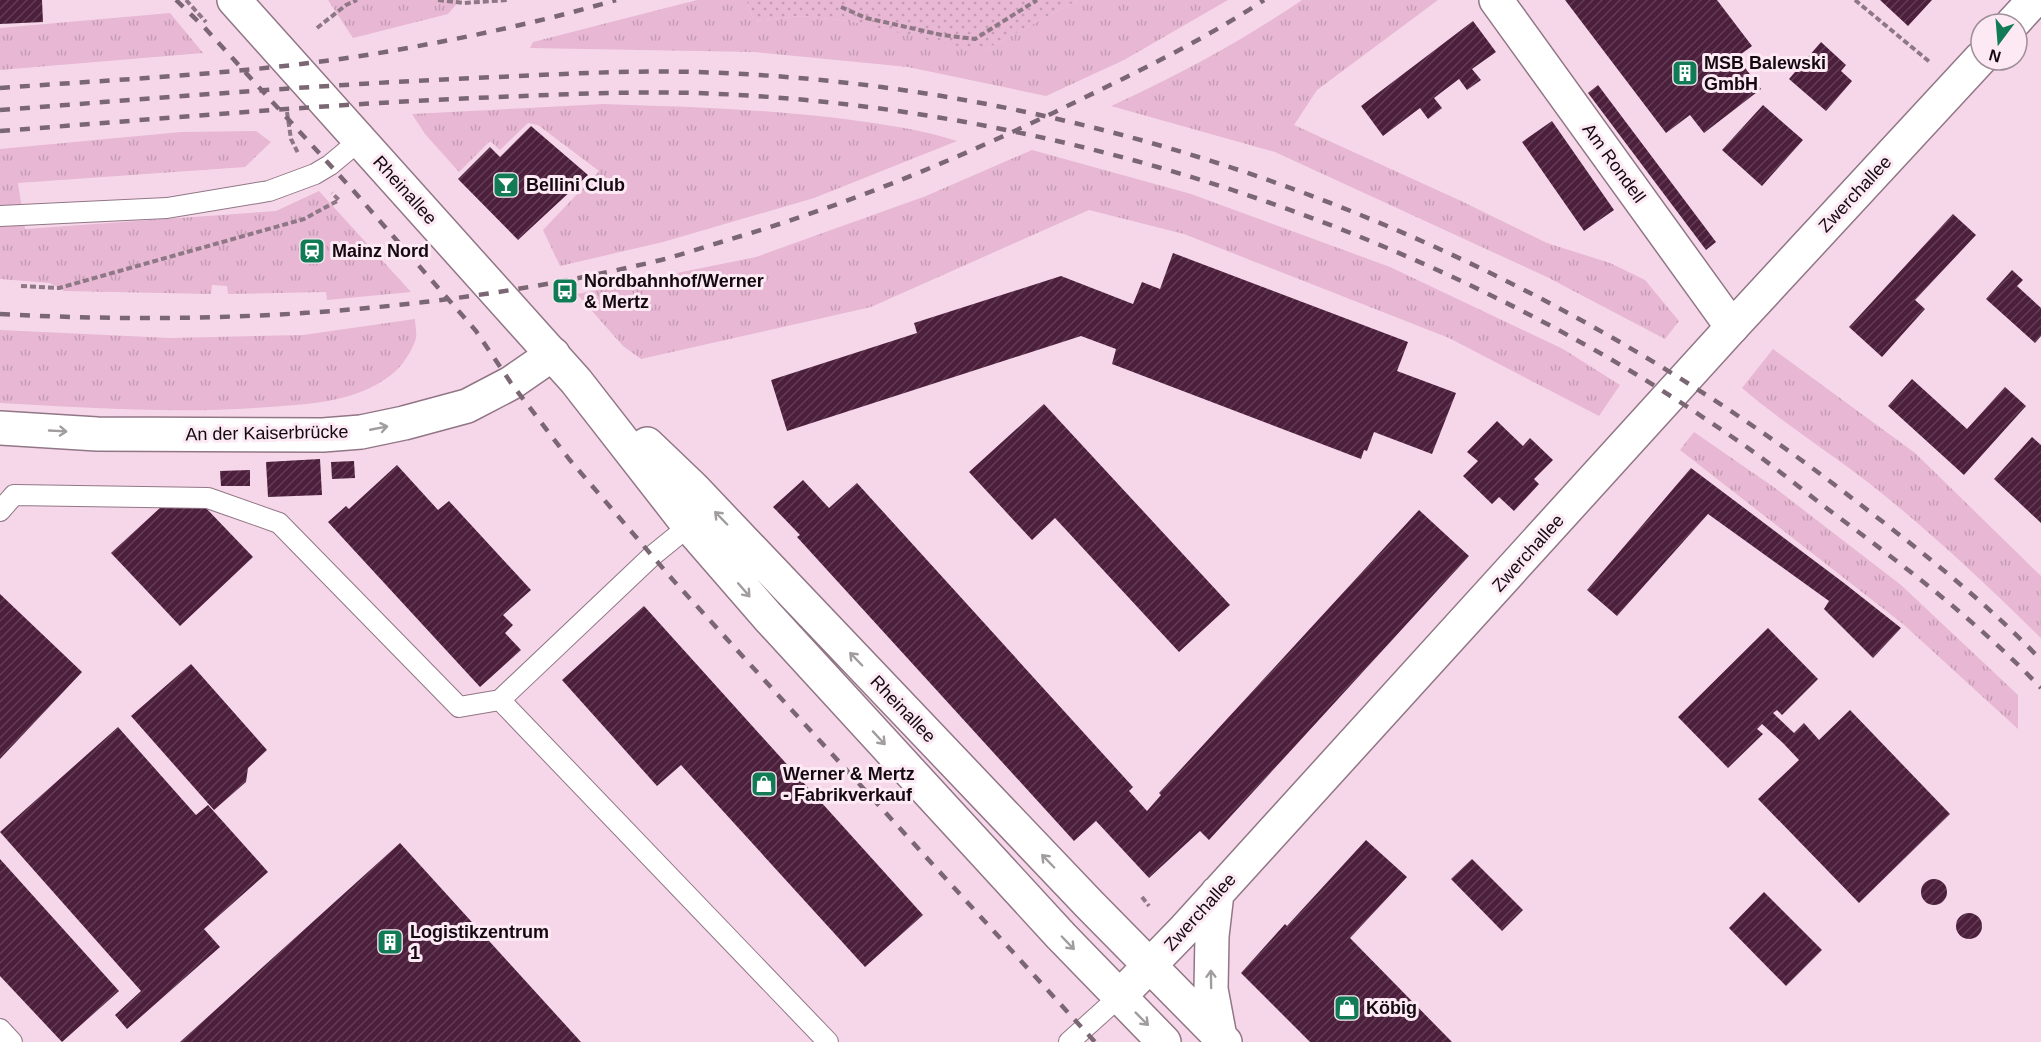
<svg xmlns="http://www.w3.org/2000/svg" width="2041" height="1042" viewBox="0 0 2041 1042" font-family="Arial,sans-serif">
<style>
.grass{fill:url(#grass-tufts)}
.park{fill:url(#park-dots)}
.building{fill:url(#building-hatch)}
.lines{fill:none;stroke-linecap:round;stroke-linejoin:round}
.lane-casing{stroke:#917686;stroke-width:22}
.street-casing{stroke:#917686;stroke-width:36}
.secondary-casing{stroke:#917686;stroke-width:36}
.path{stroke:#8e7885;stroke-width:4;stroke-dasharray:6 3;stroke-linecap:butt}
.lane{stroke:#fff;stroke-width:20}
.street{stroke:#fff;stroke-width:33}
.secondary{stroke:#fff;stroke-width:33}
.rail{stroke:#7b6773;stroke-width:4.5;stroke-dasharray:10 10;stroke-linecap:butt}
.oneway{stroke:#a19d9f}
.labels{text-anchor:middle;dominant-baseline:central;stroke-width:6;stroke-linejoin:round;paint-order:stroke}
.poi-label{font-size:18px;font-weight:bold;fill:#13090f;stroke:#fce9f3;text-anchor:start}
.street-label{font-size:18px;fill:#13090f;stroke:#fce9f3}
</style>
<defs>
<pattern id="grass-tufts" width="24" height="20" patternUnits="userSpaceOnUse" patternTransform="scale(1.5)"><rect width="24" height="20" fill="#e7b7d3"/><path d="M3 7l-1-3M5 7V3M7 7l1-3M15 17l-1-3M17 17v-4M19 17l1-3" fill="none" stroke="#c59cb4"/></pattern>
<pattern id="park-dots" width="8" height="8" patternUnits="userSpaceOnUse" patternTransform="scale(1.5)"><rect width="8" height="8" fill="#e7b7d3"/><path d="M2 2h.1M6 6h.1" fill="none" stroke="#c59cb4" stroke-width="1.8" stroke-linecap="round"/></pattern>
<pattern id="building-hatch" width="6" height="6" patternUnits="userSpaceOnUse" patternTransform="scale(1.5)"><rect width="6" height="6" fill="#4c1f3c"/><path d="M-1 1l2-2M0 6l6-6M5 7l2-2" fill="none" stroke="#623d55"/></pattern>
</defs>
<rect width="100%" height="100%" fill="#f6d7e9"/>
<path class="grass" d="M328 0H460L448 14 353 38Z
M697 0H746L754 21 801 16 850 21 986 49 1078 0H1228L1124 60 1046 96 908 67 755 52 530 48 533 42Z
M1302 0H1438L1317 90 1294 125 1459 200 1547 243 1610 263 1645 280 1679 321 1665 339 1547 277 1275 152 1111 106C1177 76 1242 41 1302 0Z
M170 13 203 53 0 70V28Z
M604 104C689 107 775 109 859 121 894 126 923 130 957 141L814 198 663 242 560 266 543 230 599 171 538 125 528 123 500 150 490 141 459 172 425 134 412 114Z
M256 131 271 142 245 167 18 183 25 229 276 211 319 191 411 292 327 300 326 292 228 294 227 286 212 285 211 294 64 291 50 283 0 279V149L181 132Z
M1032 150 1191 194 1390 267 1563 349 1620 385 1599 416 1449 338 1184 234 1089 210 871 307 641 359 623 346 577 294 655 278 658 289 678 284 677 273 756 257 926 196Z
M415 319C415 325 417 332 416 338 413 350 401 368 391 375 356 402 311 404 269 407 179 414 90 408 0 403V330L170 338 303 335Z
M1773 349 1915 453 2041 576V638C1987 585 1933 534 1874 487 1831 453 1784 424 1742 388Z
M1694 432 1775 488 1901 585 2018 695V729L1903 624 1680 450Z"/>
<path class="park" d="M746 0H1078L986 49 950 45 850 21 801 16 754 21Z"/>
<path class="building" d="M0 0H42L43 22 0 24Z
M1565 0H1717L1752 46 1737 57 1761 89 1704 133 1690 115 1666 133Z
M1880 0H1932L1908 26Z
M1473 21 1496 52 1472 69 1481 80 1467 90 1459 79 1434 98 1442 108 1428 119 1420 108 1383 136 1361 106Z
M1821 42 1846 65 1841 71 1852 81 1826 111 1789 79Z
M1598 85 1716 242 1706 250 1588 93Z
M1763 105 1803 140 1762 186 1722 150Z
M1552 121 1614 210 1584 231 1522 142Z
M531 126 588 175 518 240 458 179 490 147 500 157Z
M1953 214 1976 235 1915 300 1925 309 1882 357 1849 327Z
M1173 253 1408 342 1397 371 1456 393 1432 454 1374 432 1367 451 1364 450 1361 459 1112 364 1116 349 1081 336 787 431 771 380 917 333 914 323 1061 276 1133 304 1142 282 1160 289Z
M2012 270 2023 280 2017 286 2041 308V336L2035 343 1986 299Z
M1912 379 1967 429 2005 387 2026 406 1964 475 1888 406Z
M1044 404 1230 605 1179 652 1055 518 1032 540 969 472Z
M1497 421 1523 446 1530 438 1553 460 1534 479 1539 484 1514 511 1499 497 1492 504 1463 476 1478 461 1467 452Z
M2032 437 2041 445V523L1994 479Z
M320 459 322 495 268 497 266 462Z
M354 461 355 478 332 479 331 462Z
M397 465 438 510 449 501 531 590 503 615 513 625 505 633 521 650 480 687 328 522 346 506 349 509Z
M1691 468 1844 583 1901 628 1873 658 1824 609 1829 601 1708 514 1617 616 1587 590Z
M250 470V486H221L220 471Z
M803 480 829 508 857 483 1133 787 1129 791 1147 811 1161 795 1159 793 1419 510 1469 556 1209 840 1200 831 1149 878 1096 821 1074 841 797 537 800 535 773 507Z
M204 506 253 557 180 626 111 553 161 507Z
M0 594 82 672 0 759Z
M644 606 923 915 865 967 681 765 657 786 562 680Z
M1768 628 1818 679 1782 715 1777 710 1773 713 1794 733 1804 723 1819 740 1850 710 1950 814 1859 903 1758 799 1799 760 1783 743 1762 724 1757 729 1763 734 1728 768 1678 717Z
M191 664 267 750 248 768 246 782 214 810 131 716Z
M118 727 196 815 208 805 268 872 204 929 220 947 127 1029 115 1015 141 991 0 832Z
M1366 840 1407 877 1350 938 1452 1042H1310L1241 973 1285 924 1287 926Z
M400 843 581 1042H180Z
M0 859 119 991 62 1042 0 976Z
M1472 859 1523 910 1502 931 1451 879Z
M1921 892a13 13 0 1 1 26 0a13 13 0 1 1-26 0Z
M1764 892 1822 950 1786 986 1729 928Z
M1956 926a13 13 0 1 1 26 0a13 13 0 1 1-26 0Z"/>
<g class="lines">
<g class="lane-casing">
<path id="lane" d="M0 216 167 208 269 191 315 174 330 165 360 140
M0 511 14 495 208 498 279 523 459 707 500 700 828 1042
M500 700 652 556 689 526
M0 1029 12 1042
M1069 1042 1119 997"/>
</g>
<g class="street-casing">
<path id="street" d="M1496 0 1732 327
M0 428 97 434 323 435 361 432 404 423 467 406 511 383 553 354"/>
</g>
<g class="secondary-casing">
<path id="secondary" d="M234 0 576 381 689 526 768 617 1061 936 1164 1042
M2012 24 2034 0
M647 444 693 488 1090 905 1225 1042
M1217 893 1212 936 1211 989 1220 1037
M1119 997 1183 931 1732 327 1981 58"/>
</g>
<path class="path" d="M186 0 206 22
M438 0 464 3 508 0
M1855 0 1931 63
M841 7 866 18 942 35 975 39 1037 0
M317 28 346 5 357 0
M287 112 291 139 298 153
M21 286 59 288 304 219 339 200 332 193
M1142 897 1149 906"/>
<use href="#lane" class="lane"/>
<use href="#street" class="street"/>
<use href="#secondary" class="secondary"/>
<path class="rail" d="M176 0 204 27 351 188 476 331 511 383 569 459 673 580 1095 1042
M0 88C122 79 246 74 367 55 451 41 534 24 616 0
M0 110C158 98 316 85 474 78 548 75 621 70 695 72 1115 84 1527 245 1857 502 1921 551 1986 602 2041 660
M0 131C158 119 316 105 475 98 548 95 622 91 696 93 1002 103 1315 194 1582 343 1637 373 1690 408 1741 443 1771 464 1800 488 1829 510 1903 565 1977 621 2041 688
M0 314C221 326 445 312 661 260 684 254 708 246 731 239 843 206 948 163 1053 113 1124 78 1198 44 1264 0"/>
</g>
<defs><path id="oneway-shaft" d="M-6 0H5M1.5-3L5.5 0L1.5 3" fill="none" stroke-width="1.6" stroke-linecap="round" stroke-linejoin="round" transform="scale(1.5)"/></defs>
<g class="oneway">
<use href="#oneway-shaft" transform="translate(379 428) rotate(-11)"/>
<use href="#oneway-shaft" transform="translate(58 431) rotate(3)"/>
<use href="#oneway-shaft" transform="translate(721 518) rotate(-134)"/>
<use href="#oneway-shaft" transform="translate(744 590) rotate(49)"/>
<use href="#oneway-shaft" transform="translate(856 659) rotate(-134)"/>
<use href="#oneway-shaft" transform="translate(879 738) rotate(47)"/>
<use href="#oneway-shaft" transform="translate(1048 861) rotate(-134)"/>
<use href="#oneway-shaft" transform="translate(1068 943) rotate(46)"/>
<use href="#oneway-shaft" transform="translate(1211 979) rotate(-91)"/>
<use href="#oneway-shaft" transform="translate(1142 1019) rotate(45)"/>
</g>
<defs>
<g id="building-square" transform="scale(1.35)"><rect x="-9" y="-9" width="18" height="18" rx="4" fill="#117b56" stroke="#fce9f3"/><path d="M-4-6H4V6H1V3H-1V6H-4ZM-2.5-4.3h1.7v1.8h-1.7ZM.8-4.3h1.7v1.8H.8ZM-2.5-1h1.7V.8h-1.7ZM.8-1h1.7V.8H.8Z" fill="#fff"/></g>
<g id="bar-square" transform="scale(1.35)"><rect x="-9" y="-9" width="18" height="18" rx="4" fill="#117b56" stroke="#fce9f3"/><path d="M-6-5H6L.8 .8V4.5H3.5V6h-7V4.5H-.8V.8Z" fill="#fff"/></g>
<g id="station-square" transform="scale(1.35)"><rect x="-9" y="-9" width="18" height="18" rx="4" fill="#117b56" stroke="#fce9f3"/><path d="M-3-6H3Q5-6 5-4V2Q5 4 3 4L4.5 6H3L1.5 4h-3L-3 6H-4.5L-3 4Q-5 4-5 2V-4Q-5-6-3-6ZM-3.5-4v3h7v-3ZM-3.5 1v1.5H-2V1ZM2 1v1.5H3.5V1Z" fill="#fff"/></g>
<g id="bus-square" transform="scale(1.35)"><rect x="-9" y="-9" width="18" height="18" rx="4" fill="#117b56" stroke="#fce9f3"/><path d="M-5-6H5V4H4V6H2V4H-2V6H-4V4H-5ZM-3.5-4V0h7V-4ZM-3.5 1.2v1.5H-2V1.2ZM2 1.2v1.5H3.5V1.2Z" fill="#fff"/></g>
<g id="shop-square" transform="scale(1.35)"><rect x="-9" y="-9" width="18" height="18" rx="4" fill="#117b56" stroke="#fce9f3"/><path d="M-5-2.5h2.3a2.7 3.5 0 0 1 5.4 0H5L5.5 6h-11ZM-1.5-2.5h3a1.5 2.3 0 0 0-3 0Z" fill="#fff"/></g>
</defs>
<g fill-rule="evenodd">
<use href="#building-square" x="1685" y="73"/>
<use href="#bar-square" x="506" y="185"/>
<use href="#station-square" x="312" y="251"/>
<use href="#bus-square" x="565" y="291"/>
<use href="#shop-square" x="764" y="784"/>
<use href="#building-square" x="390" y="942"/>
<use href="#shop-square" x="1347" y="1008"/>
</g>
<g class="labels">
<g class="poi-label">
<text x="1704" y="63">MSB Balewski<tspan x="1704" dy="21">GmbH</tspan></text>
<text x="526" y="185">Bellini Club</text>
<text x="332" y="251">Mainz Nord</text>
<text x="584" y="281">Nordbahnhof/Werner<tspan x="584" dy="21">&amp; Mertz</tspan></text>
<text x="783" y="774">Werner &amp; Mertz<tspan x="783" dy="21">- Fabrikverkauf</tspan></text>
<text x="410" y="932">Logistikzentrum<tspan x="410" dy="21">1</tspan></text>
<text x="1366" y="1008">Köbig</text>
</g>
<g class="street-label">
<text transform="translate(1614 163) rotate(54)">Am Rondell</text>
<text transform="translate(405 190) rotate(48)">Rheinallee</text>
<text transform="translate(1855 194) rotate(-47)">Zwerchallee</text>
<text transform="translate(267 433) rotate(-1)">An der Kaiserbrücke</text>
<text transform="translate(1528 553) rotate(-48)">Zwerchallee</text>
<text transform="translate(903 709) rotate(46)">Rheinallee</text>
<text transform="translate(1200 912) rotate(-48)">Zwerchallee</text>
</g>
</g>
<g transform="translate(1999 42) rotate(196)"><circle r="28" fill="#fce9f3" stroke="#9f8f98" stroke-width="1.5"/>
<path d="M0-4.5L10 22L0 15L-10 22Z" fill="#117b56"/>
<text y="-9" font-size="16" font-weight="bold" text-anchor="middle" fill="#13090f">N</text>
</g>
</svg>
